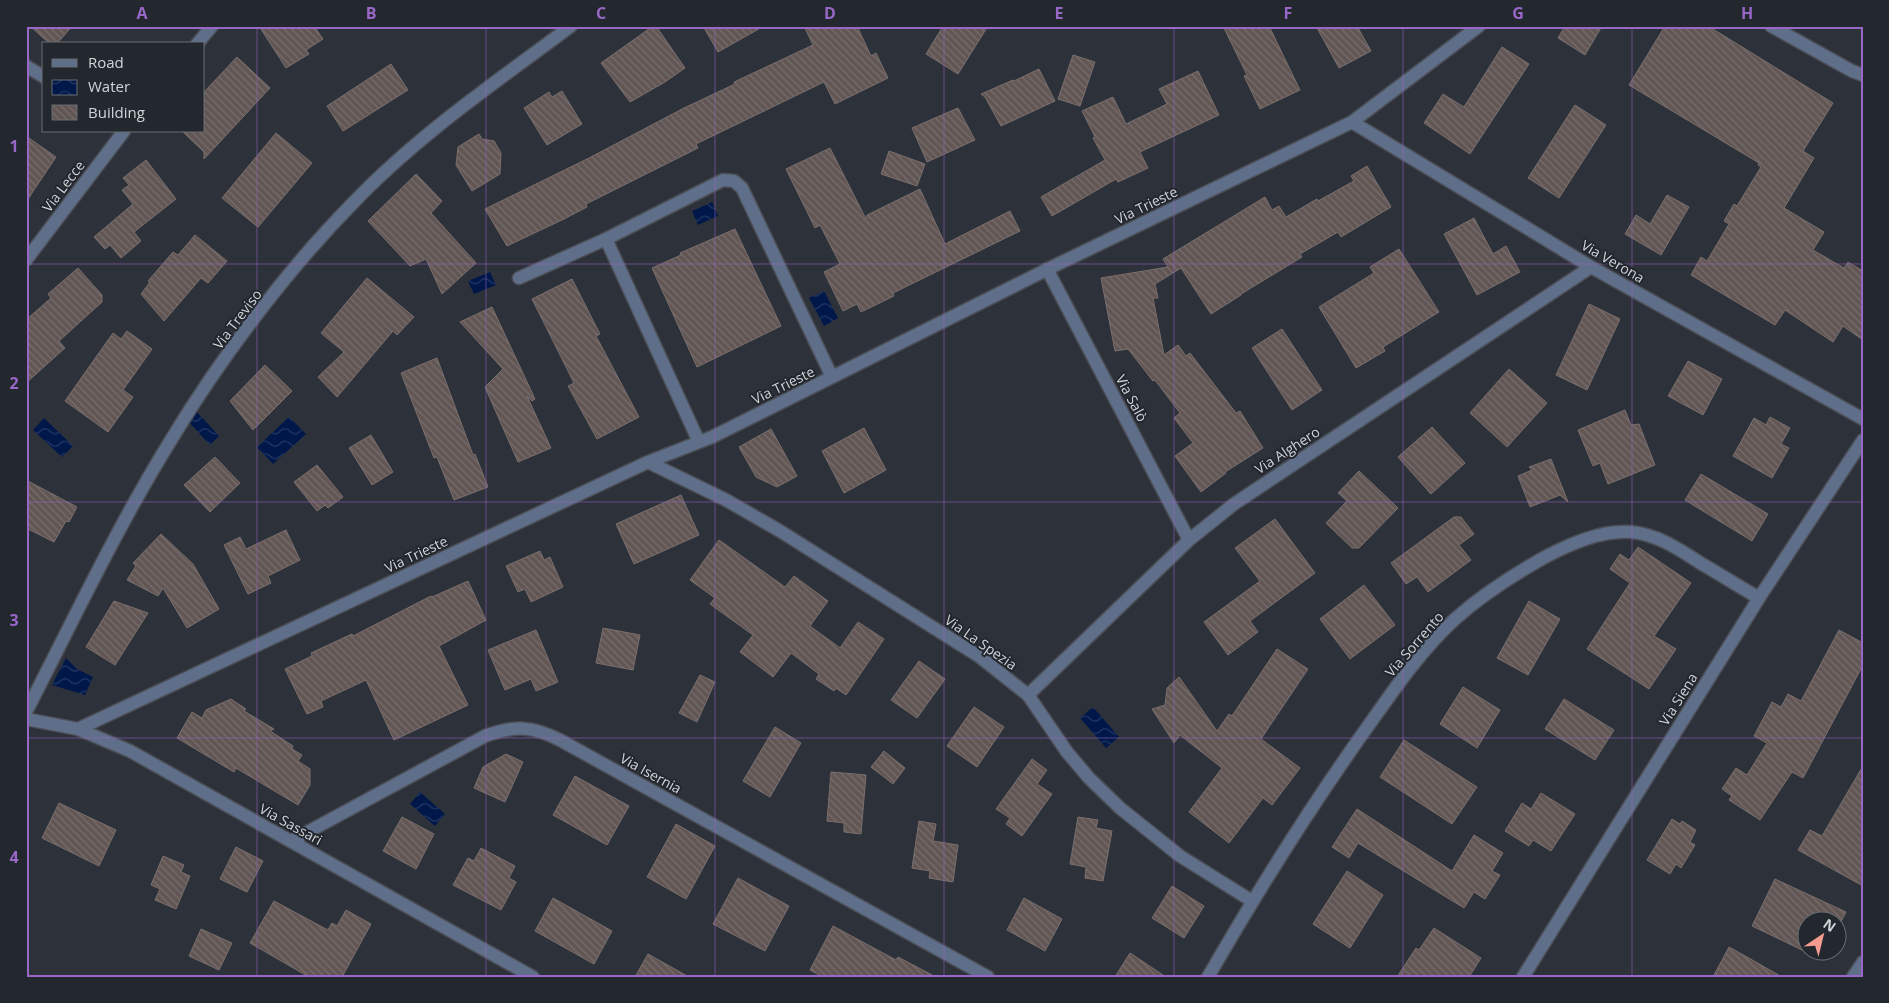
<svg xmlns="http://www.w3.org/2000/svg" width="1889" height="1003" viewBox="0 0 1889 1003" font-family="'Open Sans',sans-serif">
<style>
.water{fill:url(#water-waves)}
.building{fill:url(#building-back-hatch);stroke:#7a6f6d}
.lines{fill:none;stroke-linecap:round;stroke-linejoin:round}
.minor-casing{stroke:#4b4e56;stroke-width:15}
.minor{stroke:#5f6f89;stroke-width:12}
.grid{fill:none;stroke:#9967c8;stroke-width:1;stroke-opacity:0.55}
.labels{text-anchor:middle;dominant-baseline:central;stroke-width:4;stroke-linejoin:round;paint-order:stroke}
.street-label{font-size:14px;fill:#d1d4d9;stroke:#23272e}
.neatline{fill:none;stroke:#9967c8;stroke-width:2}
.grid-label{font-size:16px;text-anchor:middle;font-weight:bold;fill:#9967c8}
</style>
<defs>
<pattern id="water-waves" width="16" height="10" patternUnits="userSpaceOnUse" patternTransform="scale(1.25)"><rect width="16" height="10" fill="#00174a"/><path d="M0 5q4-4 8 0t8 0" fill="none" stroke="#243864"/></pattern>
<pattern id="building-back-hatch" width="6" height="6" patternUnits="userSpaceOnUse" patternTransform="scale(1.25)"><rect width="6" height="6" fill="#615654"/><path d="M-1 5l2 2M0 0l6 6M5-1l2 2" fill="none" stroke="#776d6c"/></pattern>
</defs>
<rect width="100%" height="100%" fill="#2d3139"/>
<path class="water" d="M712 202 718 216 698 225 692 211Z
M490 272 496 285 474 294 468 281Z
M824 291 838 318 824 326 809 298Z
M196 411 219 436 210 445 186 419Z
M289 417 306 434 273 464 257 447Z
M44 418 73 446 62 457 33 430Z
M66 658 77 669 93 677 85 695 52 685Z
M1093 707 1119 737 1106 748 1080 718Z
M420 792 445 814 435 826 410 804Z"/>
<path class="building" d="M30 26H72L57 44H50Z
M259 26H314L323 39 306 50 309 54 286 68Z
M653 26H656L685 68 665 82 630 102 601 63Z
M703 26H764L718 52Z
M804 26H857L871 56 876 53 888 78 835 104 824 82 696 144 698 148 586 204 587 207 564 219 507 246 485 209 589 158 684 108 735 84 734 82 813 45Z
M943 26H988L958 74 926 54Z
M1223 26H1269L1300 90 1260 109 1244 76 1247 75Z
M1316 26H1357L1371 51 1339 68Z
M1565 26H1602L1585 55 1558 38Z
M1665 26H1708L1833 103 1803 151 1814 158 1784 208 1824 232 1813 250 1844 268 1848 262 1863 271V340L1843 326 1833 342 1785 310 1775 325 1691 275 1701 257 1707 261 1729 224 1724 221 1734 204 1737 206 1761 167 1758 165 1759 163 1629 85Z
M1502 47 1529 64 1470 154 1424 123 1443 94 1464 107Z
M1073 55 1095 62 1080 106 1058 99Z
M237 57 270 88 204 159V152L182 131H204V92Z
M391 64 408 90 343 131 327 106Z
M1039 69 1055 101 1001 126 985 97 981 94 1013 80 1014 81Z
M1198 71 1219 115 1140 152 1148 168 1118 182 1116 179 1052 216 1041 197 1105 160 1093 138 1095 137 1082 111 1113 97 1126 124 1167 104 1159 89Z
M562 91 582 124 547 145 524 108 549 92 552 97Z
M1575 105 1606 125 1559 198 1528 178Z
M958 108 975 140 927 162 912 128Z
M276 133 312 163 258 227 222 198Z
M479 134 482 139 494 141 501 153 500 174 472 191 456 165 458 147Z
M26 136 56 157 26 202Z
M830 148 866 219 867 215 920 189 945 244 1010 211 1020 231 893 293 894 296 861 312 857 304 843 311 824 272 840 264 820 225 815 228 786 169Z
M889 151 925 164 917 186 881 174Z
M146 160 176 199 134 232 141 241 121 258 110 245 105 249 94 237 133 204 122 190 129 185 123 178Z
M1367 166 1391 207 1341 237 1338 232 1300 254 1302 257 1241 294V295L1211 314 1181 268 1155 284 1158 298H1153L1164 355 1178 345 1186 356 1190 353 1236 413 1240 411 1263 448 1225 472 1226 473 1201 492 1175 456 1193 443 1174 418 1180 413 1155 380 1153 381 1128 349 1115 351 1101 278 1168 267 1163 259 1265 197 1272 210 1279 206 1286 217 1317 199 1318 201 1354 181 1351 176Z
M416 174 442 201 431 213 476 263 442 294 426 259 410 266 368 221Z
M1667 195 1689 207 1661 255 1625 234 1636 215 1650 224Z
M1474 218 1493 254 1506 246 1520 272 1477 295 1444 234Z
M735 229 781 326 697 367 652 268 681 255 680 253Z
M195 235 227 261 208 283 201 278 164 321 141 294 150 282 148 281 173 252 178 255Z
M1399 249 1439 312 1383 347 1385 351 1356 368 1319 307 1374 273 1370 267Z
M78 268 102 295V302L59 341 65 348 26 383V320L51 298 48 294Z
M367 278 414 317 397 335 393 331 337 397 318 377 344 352 321 333Z
M572 279 600 334 596 336 639 417 597 439 568 386 574 383 532 299Z
M1589 304 1620 319 1587 390 1556 375Z
M492 307 535 399 532 401 527 396 551 448 518 462 485 387 503 369 460 322Z
M1282 329 1322 390 1292 410 1252 348Z
M127 331 152 349 123 390 133 397 108 432 65 401 113 333 121 339Z
M437 358 473 455 475 454 488 487 454 500 437 457 434 458 401 373Z
M1688 361 1722 379 1703 415 1668 396Z
M265 365 292 391 253 430 230 401Z
M1509 369 1547 403 1507 447 1470 413Z
M1625 410 1631 425 1639 424 1655 465 1608 484 1600 463 1593 466 1578 430Z
M1770 417 1790 428 1781 444 1789 448 1772 478 1733 456 1754 418 1766 425Z
M1432 427 1465 463 1431 494 1398 457Z
M864 428 886 470 844 493 822 451Z
M771 429 797 476 777 487 756 477 739 447Z
M371 435 393 472 372 485 349 448Z
M215 457 240 483 210 512 184 485Z
M1551 459 1568 502 1560 495 1530 507 1518 476 1532 470 1529 467Z
M317 465 343 497 328 508 325 505 317 511 294 482Z
M1359 471 1398 508 1359 548H1352L1326 523 1347 501 1338 493Z
M1701 474 1768 514 1752 541 1685 500Z
M26 480 77 507 69 522 66 521 54 542 26 528Z
M681 495 699 535 634 564 616 524Z
M1454 517H1461L1474 534 1459 545 1471 560 1428 592 1417 577 1406 584 1391 563Z
M1275 519 1315 573 1250 621 1258 632 1228 655 1204 622 1260 581 1235 548Z
M286 530 300 560 268 576 271 583 248 594 224 545 240 537 246 549Z
M161 534 193 564 219 609 187 628 163 588 158 596 127 580 136 566 133 563Z
M719 540 785 587 794 576 828 601 810 626 840 648 858 622 884 639 846 695 836 688 834 691 816 679 819 674 791 653 773 677 740 652 753 635 710 604 715 598 690 580Z
M1638 547 1691 583 1654 636 1676 649 1649 689 1587 649 1630 583 1610 569 1620 554 1629 560Z
M540 551 544 560 550 557 563 587 531 602 525 589 518 592 506 566Z
M468 581 486 620 439 646 468 705 394 740 366 680 321 701 323 707 307 714 285 669 312 656 311 653 352 634 353 636 431 596 432 597Z
M1364 585 1395 625 1350 659 1320 619Z
M114 601 148 613 115 665 86 647Z
M1529 601 1560 619 1528 675 1497 658Z
M603 628 640 635 633 670 596 663Z
M536 630 558 682 536 691 531 679 505 690 488 650Z
M1839 630 1863 643V665L1803 778 1792 772 1760 820 1729 800 1732 796 1722 789 1736 768 1747 775 1767 743 1754 736 1772 702 1781 707 1788 694 1801 701Z
M1277 649 1308 669 1261 739 1300 768 1272 805 1263 798 1229 843 1189 812 1222 768 1180 735 1174 743 1152 709 1165 705 1167 688 1179 677 1217 731 1229 714 1232 716Z
M919 661 945 679 917 718 891 700Z
M700 675 715 682 697 722 679 713Z
M1463 687 1500 710 1477 748 1440 724Z
M231 699 246 709 244 711 274 729 270 731 293 746 292 749 302 755 298 761 310 769V785L298 805 236 768 234 772 177 738 192 712 202 718 206 710Z
M1564 699 1614 730 1595 760 1545 729Z
M974 707 1004 727 977 767 947 746Z
M775 727 801 743 770 797 743 781Z
M1404 740 1477 787 1452 824 1380 777Z
M884 751 905 768 893 784 871 767Z
M506 754 523 762 505 802 474 788 483 767Z
M1032 759 1047 770 1037 784 1052 794 1022 836 1006 824 1010 818 996 809Z
M1863 766V886L1798 850 1810 830 1822 836Z
M831 772 866 775 861 834 844 832V823L827 821Z
M575 776 629 806 607 845 553 815Z
M1541 793 1575 814 1551 851 1533 840 1529 846 1505 831 1522 803 1531 809Z
M59 803 116 830 99 866 42 838Z
M1357 809 1452 871 1474 835 1503 853 1492 871 1500 875 1485 899 1474 892 1464 908 1358 843 1349 858 1332 847Z
M402 817 434 834 416 869 383 851Z
M1078 817 1098 820 1096 828 1112 831 1103 881 1085 878 1086 867 1070 864Z
M1672 819 1680 824 1682 821 1696 830 1690 842 1695 845 1681 868 1676 864 1670 874 1647 860Z
M919 821 936 824 933 841 958 845 953 882 929 878 930 871 912 868Z
M676 824 715 846 686 899 647 877Z
M236 847 263 861 247 892 220 879Z
M481 848 515 866 509 878 516 882 501 910 453 885 468 858 474 861Z
M163 856 184 865 181 872 190 876 176 909 155 900 160 889 151 885Z
M1347 871 1383 895 1350 948 1313 924Z
M738 878 789 906 765 951 713 924Z
M1775 879 1846 912 1836 931V920H1806V950H1827L1823 960 1752 926Z
M1172 886 1204 906 1184 938 1152 918Z
M553 898 612 931 594 964 535 931Z
M1024 898 1062 919 1045 951 1007 930Z
M274 901 328 930 332 923 337 926 346 910 371 924 342 977H309L250 943Z
M833 926 896 960 898 957 936 977H823L810 970Z
M1434 928 1481 958 1469 977H1397L1416 948 1419 950Z
M201 929 232 943 219 970 189 956Z
M1729 947 1747 957 1782 977H1713Z
M1130 953 1166 977H1115Z
M648 954 689 977H635Z"/>
<g class="lines">
<g class="minor-casing">
<path id="minor" d="M1771 26 1852 71 1863 75
M197 44 212 26
M26 66 44 77
M1352 122 1591 267 1863 419
M26 260 124 131
M1047 269 1189 540
M519 278 606 239
M699 442 606 239 723 180 734 181 742 188 832 377
M648 462 726 500 780 531 980 657 1028 695 1067 752 1089 778 1120 808 1180 856 1252 901
M1028 695 1189 540 1234 504 1591 267
M26 712C73 621 117 527 171 440 220 359 286 271 353 203 418 135 496 82 571 26
M26 719 78 729 130 751 533 977
M78 729 648 462 712 437 1052 267 1352 122 1479 26
M291 841 485 736C515 725 532 726 560 740L988 977
M1208 977C1257 892 1309 809 1366 729 1393 691 1420 651 1455 619 1482 595 1513 575 1545 557 1570 544 1601 530 1631 532 1657 534 1680 550 1702 564 1721 575 1740 587 1759 598
M1523 977 1759 598 1863 440
M1853 977 1863 962"/>
</g>
<use href="#minor" class="minor"/>
</g>
<path class="grid" d="M257 26V977M486 26V977M715 26V977M944 26V977M1174 26V977M1403 26V977M1632 26V977M26 264H1863M26 502H1863M26 738H1863"/>
<g class="labels">
<g class="street-label">
<text transform="translate(63 186) rotate(-53)">Via Lecce</text>
<text transform="translate(1146 205) rotate(-26)">Via Trieste</text>
<text transform="translate(1613 261) rotate(30)">Via Verona</text>
<text transform="translate(237 319) rotate(-53)">Via Treviso</text>
<text transform="translate(783 385) rotate(-26)">Via Trieste</text>
<text transform="translate(1132 398) rotate(62)">Via Salò</text>
<text transform="translate(1287 450) rotate(-33)">Via Alghero</text>
<text transform="translate(416 554) rotate(-25)">Via Trieste</text>
<text transform="translate(981 642) rotate(35)">Via La Spezia</text>
<text transform="translate(1414 644) rotate(-49)">Via Sorrento</text>
<text transform="translate(1678 699) rotate(-58)">Via Siena</text>
<text transform="translate(651 773) rotate(29)">Via Isernia</text>
<text transform="translate(291 824) rotate(29)">Via Sassari</text>
</g>
</g>
<rect width="1889" height="1003" fill="none" stroke="#23272e" stroke-width="55"/>
<rect x="42" y="42" width="162" height="90" fill="#23272e" stroke="#696c72"/>
<rect x="52" y="59" width="25" height="8" fill="#5f6f89" stroke="#696c72"/>
<text x="88" y="68" font-size="15" fill="#d1d4d9">Road</text>
<rect x="52" y="80" width="25" height="15" fill="url(#water-waves)" stroke="#696c72"/>
<text x="88" y="92" font-size="15" fill="#d1d4d9">Water</text>
<rect x="52" y="105" width="25" height="15" fill="url(#building-back-hatch)" stroke="#696c72"/>
<text x="88" y="118" font-size="15" fill="#d1d4d9">Building</text>
<g transform="translate(1822 936) rotate(35)"><circle r="24" fill="#23272e" stroke="#696c72"/>
<path d="M0-4L9 19L0 12L-9 19Z" fill="#f59c90"/>
<text y="-8" font-size="14" font-weight="bold" text-anchor="middle" fill="#d1d4d9">N</text>
</g>
<rect x="28" y="28" width="1834" height="948" class="neatline"/>
<g class="grid-label">
<text x="142" y="19">A</text>
<text x="371" y="19">B</text>
<text x="601" y="19">C</text>
<text x="830" y="19">D</text>
<text x="1059" y="19">E</text>
<text x="1288" y="19">F</text>
<text x="1518" y="19">G</text>
<text x="1747" y="19">H</text>
<text x="14" y="152">1</text>
<text x="14" y="389">2</text>
<text x="14" y="626">3</text>
<text x="14" y="863">4</text>
</g>
</svg>
